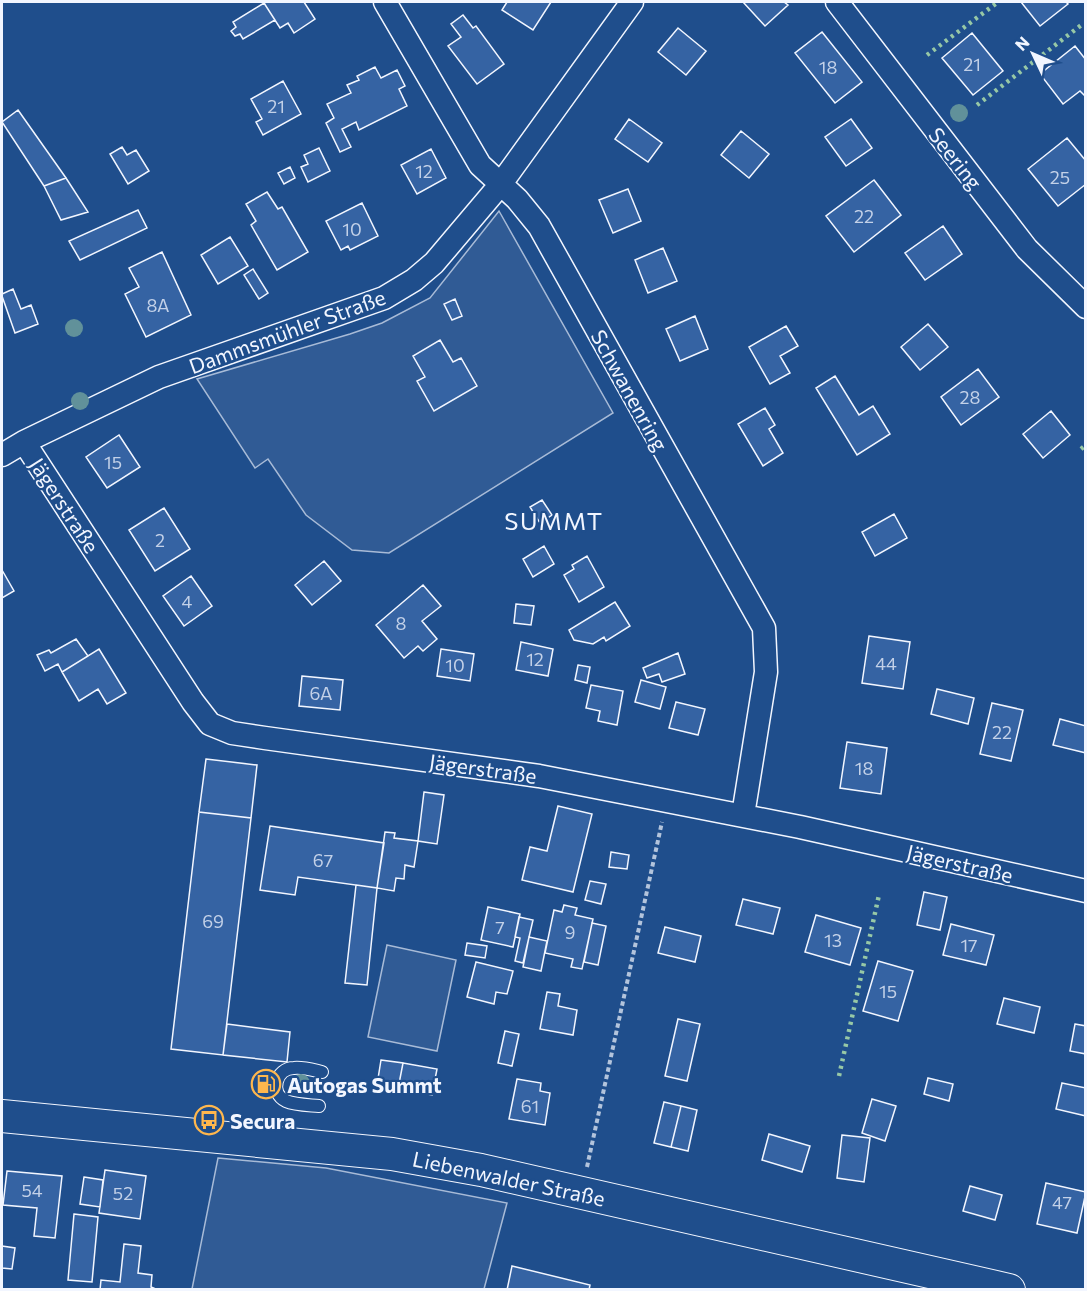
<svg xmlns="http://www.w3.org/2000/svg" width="1087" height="1291" viewBox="0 0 1087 1291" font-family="Commissioner,sans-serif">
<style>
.built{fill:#305b95;stroke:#a8bbd7;stroke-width:1.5}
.building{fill:#3563a3;stroke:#f2f6ff;stroke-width:1.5}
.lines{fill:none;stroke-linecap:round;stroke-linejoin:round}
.lane-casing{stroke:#f2f6ff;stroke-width:14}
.street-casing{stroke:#f2f6ff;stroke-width:25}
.secondary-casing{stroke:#f2f6ff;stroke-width:34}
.path{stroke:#b3c4dc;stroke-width:4;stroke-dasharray:4.5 3;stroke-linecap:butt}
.lane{stroke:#1f4e8c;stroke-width:12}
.street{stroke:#1f4e8c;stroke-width:22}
.secondary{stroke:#1f4e8c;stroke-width:32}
.hedge{stroke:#97c8a6;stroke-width:4.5;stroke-dasharray:3 4.5;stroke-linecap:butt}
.tree{fill:#61919a}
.labels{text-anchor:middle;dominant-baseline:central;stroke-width:4.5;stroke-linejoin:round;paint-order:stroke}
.number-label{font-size:18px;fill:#c3d1e8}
.street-label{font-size:21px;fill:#f2f6ff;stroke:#1f4e8c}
.poi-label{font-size:21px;font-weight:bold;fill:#f2f6ff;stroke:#1f4e8c;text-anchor:start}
.quarter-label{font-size:24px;letter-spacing:1.5px;fill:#f2f6ff;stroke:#1f4e8c}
</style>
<rect width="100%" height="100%" fill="#1f4e8c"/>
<path class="built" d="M499 211 613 413 389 553 352 550 306 515 268 459 255 468 197 379 350 334 382 323 430 298Z
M387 945 456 960 437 1051 368 1037Z
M218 1158 326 1168 507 1203 484 1289H192Z"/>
<path class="building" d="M266 2H304L315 19 294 33 288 23 280 28 264 3Z
M507 2H551L533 30 502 10Z
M743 2H784L788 5 765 26Z
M1021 2H1066L1068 4 1040 26Z
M264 3 275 20 243 39 240 34 235 36 231 31 236 27 233 22Z
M463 15 473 28 476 26 504 64 477 84 448 46 461 37 451 24Z
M678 28 706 51 686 75 658 52Z
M822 32 862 82 835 103 795 53Z
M972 33 1003 71 973 95 942 58Z
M1075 46 1086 60V97L1080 91 1063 104 1040 74Z
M375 67 381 78 397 70 405 86 399 89 407 106 359 130 356 122 342 129 351 147 340 152 326 123 334 118 327 104 351 93 347 85 359 80 357 76Z
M283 81 301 114 263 135 256 122 262 119 251 99Z
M18 110 66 178 44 186 2 122Z
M629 119 662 143 648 162 615 139Z
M851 119 872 148 846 166 825 137Z
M741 131 769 154 749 178 721 155Z
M1067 138 1086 161V184L1058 206 1028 169Z
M122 147 127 155 136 150 149 171 128 184 110 154Z
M319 148 330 171 308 182 301 167 308 164 304 155Z
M431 149 446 178 417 194 401 165Z
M290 167 295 178 284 184 278 173Z
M66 178 88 212 61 220 44 186Z
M874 180 901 215 854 252 826 216Z
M628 189 641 221 613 233 599 200Z
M267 192 278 209 282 207 308 252 277 270 251 225 256 221 246 204Z
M362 203 378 236 350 250 348 246 341 250 326 221Z
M138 210 147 228 80 260 69 241Z
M943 226 962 254 925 280 905 253Z
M230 237 248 266 218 284 201 255Z
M663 248 677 281 648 293 635 260Z
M162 252 191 315 146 337 125 294 139 287 129 268Z
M253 269 268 293 259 299 244 275Z
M13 289 21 309 31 305 38 324 15 333 2 296V294Z
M455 299 462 316 452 320 444 304Z
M695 316 708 349 680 361 666 329Z
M928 324 948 347 920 370 901 347Z
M786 326 798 346 780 356 790 373 770 384 749 347Z
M440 340 453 362 461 358 477 386 434 411 417 381 425 377 413 356Z
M978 369 999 397 961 425 941 397Z
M835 376 859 415 873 406 890 434 857 455 816 388Z
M765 408 775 425 769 429 783 453 763 466 738 424Z
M1051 411 1070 435 1043 458 1023 434Z
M119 435 140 467 107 488 86 457Z
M542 500 552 515 540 523 530 507Z
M164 508 190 549 155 571 129 530Z
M894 514 907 538 875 556 862 532Z
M544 546 554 564 533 577 523 559Z
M587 556 604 587 579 602 564 575 574 569 572 565Z
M324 561 341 581 312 605 295 585Z
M2 570 14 591 2 598Z
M191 576 212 606 184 626 163 596Z
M423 585 441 606 422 621 437 639 423 651 418 646 404 658 376 625Z
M615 602 630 626 606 641 604 637 593 644 574 640 569 630Z
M516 604 534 606 531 625 514 623Z
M869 636 910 642 903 689 862 683Z
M76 639 88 656 62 672 58 664 45 671 37 655 49 650 51 653Z
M521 642 553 649 548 676 516 670Z
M99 649 126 693 107 704 98 689 79 701 62 672Z
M441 649 474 654 470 681 437 676Z
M678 653 685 674 662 682 659 674 647 678 643 668Z
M578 665 590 667 587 683 575 680Z
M302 676 343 680 340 710 299 706Z
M641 680 666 687 660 709 635 702Z
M591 685 623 691 617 725 598 721 600 711 586 708Z
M937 689 974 698 968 724 931 714Z
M676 702 705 709 698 735 669 728Z
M992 703 1023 710 1011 761 980 754Z
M1060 719 1086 726V753L1053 745Z
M847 742 887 748 881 794 840 788Z
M206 759 257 765 251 818 199 812Z
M424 792 444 795 437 844 418 841Z
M558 806 592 814 573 892 522 880 530 847 547 851Z
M199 812 251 818 223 1055 171 1049Z
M270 826 384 843 377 888 298 877 295 895 260 890Z
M385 832 395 833 394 838 418 841 414 867 405 865 404 879 396 878 394 891 377 888Z
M611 852 629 855 627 869 609 867Z
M590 881 606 884 601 904 585 900Z
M356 885 377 888 367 985 345 983Z
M924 892 947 897 940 930 917 925Z
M743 899 780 908 773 934 736 925Z
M564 905 577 908 575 915 593 919 582 969 571 967 573 959 545 953 554 910 562 912Z
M488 907 520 914 513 947 481 940Z
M816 915 861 928 850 965 805 952Z
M519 917 533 920 523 963 515 961 520 938 515 937Z
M592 923 606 926 598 965 584 962Z
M951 924 994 935 986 965 943 955Z
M665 927 701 936 695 962 658 953Z
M529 937 547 941 541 971 523 967Z
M467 943 487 946 485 958 465 955Z
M878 961 913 971 898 1021 863 1011Z
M476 962 513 971 507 994 496 992 494 1004 467 997Z
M547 992 560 994 558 1006 577 1010 573 1035 540 1029Z
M1004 998 1040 1007 1034 1033 997 1024Z
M678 1019 700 1024 687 1081 665 1076Z
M227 1024 290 1032 287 1062 223 1055Z
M1075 1024 1086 1026V1054L1070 1051Z
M505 1031 519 1034 512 1066 498 1063Z
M381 1060 403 1063 398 1089 377 1085Z
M403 1063 437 1069 432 1095 398 1089Z
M928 1078 953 1084 949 1101 924 1094Z
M517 1079 541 1083 540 1091 550 1093 545 1125 509 1119Z
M1062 1083 1086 1088V1116L1056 1109Z
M872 1099 896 1106 885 1141 862 1133Z
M664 1102 681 1106 671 1147 654 1143Z
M681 1106 697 1110 688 1151 671 1147Z
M769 1134 810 1146 802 1172 762 1160Z
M842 1135 870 1138 864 1182 837 1178Z
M105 1170 146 1176 140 1219 99 1213Z
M7 1171 62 1176 55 1238 34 1236 37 1208 3 1205Z
M84 1177 103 1180 100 1207 80 1204Z
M1046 1183 1086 1192 1077 1233 1037 1224Z
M970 1186 1002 1195 995 1220 963 1211Z
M74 1214 98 1217 92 1282 68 1280Z
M124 1244 141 1246 138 1273 152 1275 151 1287 158 1290H100L101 1280 120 1282Z
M2 1246 15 1248 12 1269 2 1268Z
M512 1266 590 1285 589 1290H507Z"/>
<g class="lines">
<g class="lane-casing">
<path id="lane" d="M319 1106C309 1105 295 1105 286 1101 269 1093 276 1068 294 1068 303 1067 313 1070 322 1072"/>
</g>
<g class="street-casing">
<path id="street" d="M385 2 480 165 517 199 539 226 764 628 766 672 743 815
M837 2 1027 249 1086 307
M24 442 193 702 210 724 232 733 265 738 539 776 800 827 1086 891
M2 455 24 442 159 377 384 298 414 280 434 263 500 185 632 2"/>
</g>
<g class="secondary-casing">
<path id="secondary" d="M2 1116 392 1154 481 1170 1009 1290"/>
</g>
<path class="path" d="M587 1167 662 822"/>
<use href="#lane" class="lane"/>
<use href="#street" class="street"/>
<use href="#secondary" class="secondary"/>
<path class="hedge" d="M927 55 998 2
M977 105 1084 23
M1081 449 1086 445
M839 1076 879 895"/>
</g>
<g class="tree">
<circle cx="959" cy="113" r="9"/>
<circle cx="74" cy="328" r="9"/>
<circle cx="80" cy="401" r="9"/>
<circle cx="301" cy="1083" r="9"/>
</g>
<defs>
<g id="fuel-ring" transform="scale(1.5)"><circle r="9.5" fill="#1f4e8c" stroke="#ffb74d" stroke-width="1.5"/><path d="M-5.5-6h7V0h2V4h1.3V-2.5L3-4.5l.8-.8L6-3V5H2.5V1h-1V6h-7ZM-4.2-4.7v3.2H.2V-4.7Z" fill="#ffb74d"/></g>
<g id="bus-ring" transform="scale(1.5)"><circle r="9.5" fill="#1f4e8c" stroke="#ffb74d" stroke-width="1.5"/><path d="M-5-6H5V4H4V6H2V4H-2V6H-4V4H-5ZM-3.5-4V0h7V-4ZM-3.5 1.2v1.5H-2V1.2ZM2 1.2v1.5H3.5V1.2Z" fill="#ffb74d"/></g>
</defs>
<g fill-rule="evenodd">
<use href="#fuel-ring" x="266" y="1084"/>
<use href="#bus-ring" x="209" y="1120"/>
</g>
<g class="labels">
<g class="number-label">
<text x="972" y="64">21</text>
<text x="828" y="67">18</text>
<text x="276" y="106">21</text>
<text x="424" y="171">12</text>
<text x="1060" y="177">25</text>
<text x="864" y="216">22</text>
<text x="352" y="229">10</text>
<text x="158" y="305">8A</text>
<text x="970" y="397">28</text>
<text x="113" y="462">15</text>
<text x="160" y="540">2</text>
<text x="187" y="601">4</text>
<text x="401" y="623">8</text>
<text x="535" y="659">12</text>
<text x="886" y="663">44</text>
<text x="455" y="665">10</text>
<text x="321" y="693">6A</text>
<text x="1002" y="732">22</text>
<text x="864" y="768">18</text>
<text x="323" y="860">67</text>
<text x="213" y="921">69</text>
<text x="500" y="927">7</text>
<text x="570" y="932">9</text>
<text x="833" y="940">13</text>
<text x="969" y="945">17</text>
<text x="888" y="991">15</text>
<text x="530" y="1106">61</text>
<text x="32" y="1190">54</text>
<text x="123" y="1193">52</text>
<text x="1062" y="1202">47</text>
</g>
<g class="street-label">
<text transform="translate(956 158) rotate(52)">Seering</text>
<text transform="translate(287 331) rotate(-20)">Dammsmühler Straße</text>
<text transform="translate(630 390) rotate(61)">Schwanenring</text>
<text transform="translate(65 505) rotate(57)">Jägerstraße</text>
<text transform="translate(483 768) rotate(8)">Jägerstraße</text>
<text transform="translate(960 863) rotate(13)">Jägerstraße</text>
<text transform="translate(509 1178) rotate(12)">Liebenwalder Straße</text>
</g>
<g class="poi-label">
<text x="287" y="1084">Autogas Summt</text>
<text x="230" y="1120">Secura</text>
</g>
<g class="quarter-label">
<text x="554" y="520">SUMMT</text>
</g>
</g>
<rect width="1087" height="1291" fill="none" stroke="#f2f6ff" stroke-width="6"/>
<g transform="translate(1033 54) rotate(314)" stroke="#1f4e8c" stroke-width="4.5" paint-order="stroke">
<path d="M0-4.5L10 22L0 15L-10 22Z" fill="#f2f6ff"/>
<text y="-9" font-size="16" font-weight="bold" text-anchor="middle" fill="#f2f6ff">N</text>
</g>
</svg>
